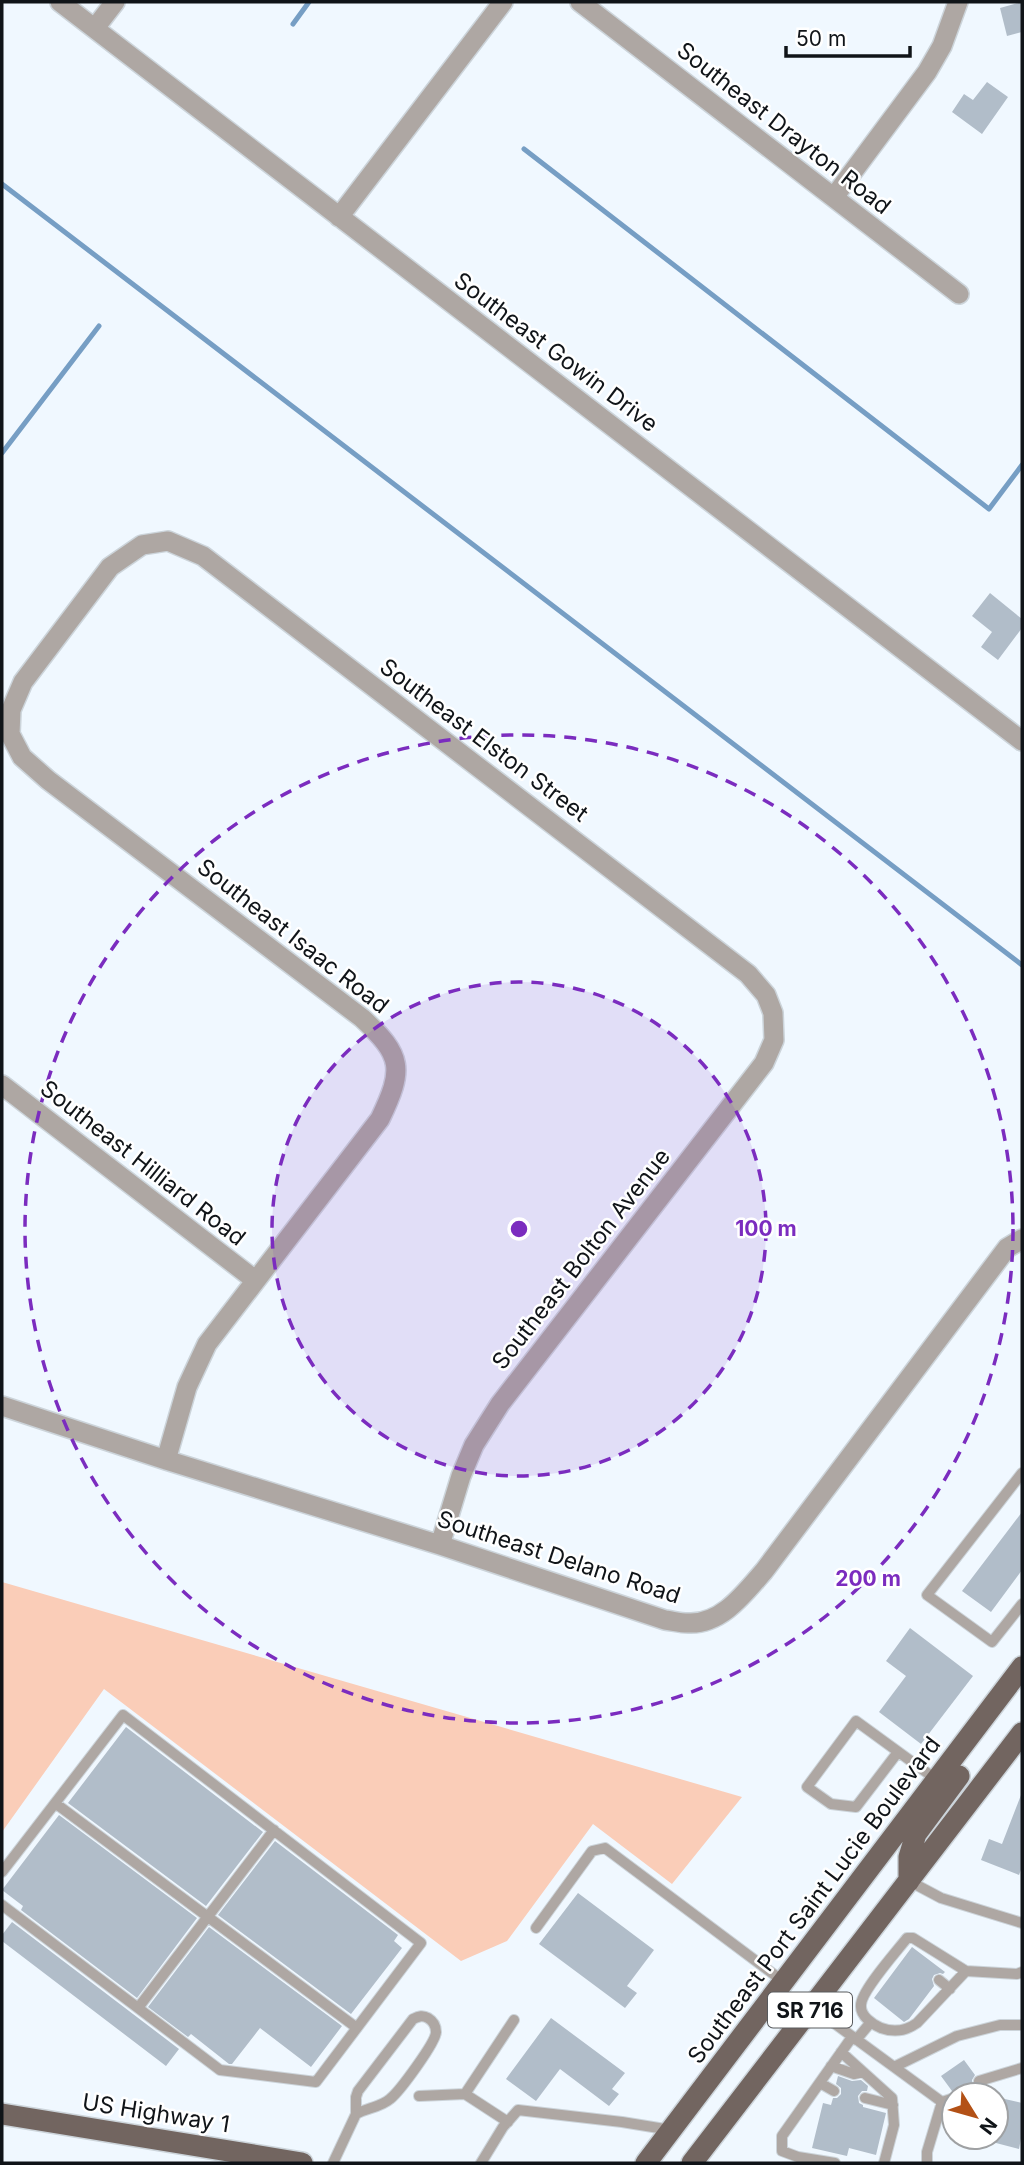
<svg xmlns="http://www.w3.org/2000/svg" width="1024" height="2165" viewBox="0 0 1024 2165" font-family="Inter,sans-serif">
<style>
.green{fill:#facdb8}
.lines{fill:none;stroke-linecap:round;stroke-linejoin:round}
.stream{stroke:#769ec4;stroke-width:5}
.building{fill:#b1bdc9}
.service-casing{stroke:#ccd4da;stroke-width:12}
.minor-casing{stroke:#ccd4da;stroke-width:22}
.primary-casing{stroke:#ccd4da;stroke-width:24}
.service{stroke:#aea7a3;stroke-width:10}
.minor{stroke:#aea7a3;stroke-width:19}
.primary{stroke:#726560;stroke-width:21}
.ring{fill:none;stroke:#7b2cbf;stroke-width:3.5;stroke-dasharray:12 9}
.labels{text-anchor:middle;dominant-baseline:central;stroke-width:5;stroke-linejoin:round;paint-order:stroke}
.shield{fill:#fff;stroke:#585a5d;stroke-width:2}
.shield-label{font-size:21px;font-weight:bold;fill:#101418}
.street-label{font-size:23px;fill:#101418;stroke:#fff}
.centre{fill:#7b2cbf;stroke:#fff;stroke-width:3.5}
.ring-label{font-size:21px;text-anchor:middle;font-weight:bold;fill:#7b2cbf;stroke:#fff;stroke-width:5;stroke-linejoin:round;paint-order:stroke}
</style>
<rect width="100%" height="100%" fill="#f0f8ff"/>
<path class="green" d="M2 1582 742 1797 672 1884 593 1824 507 1941 461 1961 104 1689 2 1832Z"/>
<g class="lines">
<path class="stream" d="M293 24 309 2
M524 149 989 509 1022 465
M2 184 1022 965
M2 453 99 326"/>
</g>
<path class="building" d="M1022 2V32L1007 36 1000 8Z
M987 82 1008 97 982 134 952 112 964 94 973 100Z
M990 593 1022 619V628L998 660 981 647 992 632 972 616Z
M1022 1512V1570L991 1612 962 1591Z
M910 1628 973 1676 921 1744 879 1712 906 1676 886 1661Z
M126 1727 263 1832 206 1906 68 1803Z
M1021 1795 1022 1867 1019 1875 981 1860 989 1839 1002 1844Z
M59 1815 197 1918 137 1998 21 1910 23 1906 2 1890Z
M275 1841 398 1935 394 1941 402 1948 351 2014 218 1915Z
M578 1893 654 1950 627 1986 637 1993 625 2008 539 1944Z
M12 1922 179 2049 166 2066 2 1941V1935Z
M209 1927 342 2026 311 2067 260 2028 232 2064H229L191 2034 188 2037 148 2007Z
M912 1947 945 1972 943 1974 940 1973 934 1975 932 1979 934 1986 909 2019 904 2022 874 1998Z
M551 2018 625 2073 612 2089 619 2094 609 2106 560 2069 536 2101 506 2079Z
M964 2060 975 2075 972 2080 973 2086 978 2088 984 2087 989 2095H961L956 2091H952L941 2076Z
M838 2076 852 2081 861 2080 868 2086 867 2091H862L858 2096 859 2103 863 2105V2107L886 2113 876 2155 849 2148 847 2156 812 2148 823 2103 831 2105 833 2098H837L841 2094V2088L836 2084Z
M996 2097 1022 2103V2133L1019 2149 996 2143Z"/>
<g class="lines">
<g class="service-casing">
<path id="service" d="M1022 1473 927 1595 992 1642 1022 1604
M898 1752 856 1807 831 1804 807 1787 856 1721 937 1780
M55 1803 357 2028
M2 1872 123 1715 421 1943 316 2082 220 2070 2 1905
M909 1881 941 1898 1022 1923
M536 1928 592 1851 605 1848 784 1982
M966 1971 917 2023C906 2031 895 2033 881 2028 872 2024 860 2016 861 2005 861 1991 897 1951 907 1938H913L966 1971 1017 1974 1022 1972
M939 1980 950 1989
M812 2007 942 2102 954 2098
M138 2008 274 1830
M856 2040 871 2022
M841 2052 892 2098 894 2125 884 2163
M831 2066 854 2074 863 2072
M894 2067 957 2036 1000 2025H1022
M979 2081 1022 2068
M820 2083 834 2091
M465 2094 514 2020
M419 2096 465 2094 508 2122
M865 2098 893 2105
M333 2163 356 2114V2097L358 2091 413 2019C419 2016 423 2015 428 2018 433 2021 436 2026 436 2032 436 2042 400 2091 390 2099 381 2107 367 2108 356 2114
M481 2163 503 2127 518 2110 622 2122 671 2130
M835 2163 798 2157 782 2151V2136L852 2037
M927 2163V2152L942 2102"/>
</g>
<g class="minor-casing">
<path id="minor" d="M60 2 1022 741
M580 2 959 294
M95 28 115 2
M834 197 927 72 942 46 958 2
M339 217 503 2
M2 1085 255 1280
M2 1406 166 1460 440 1545 665 1620C673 1621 680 1623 688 1623 721 1625 744 1594 764 1571L1007 1248 1022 1239
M166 1460 187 1387 207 1344 380 1119C404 1069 403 1056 362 1018L48 780 22 757 10 734 11 710 23 682 110 567 142 545 168 541 203 556 748 974 766 995 773 1013 774 1040 764 1063 500 1404 474 1445 461 1476 440 1545"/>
</g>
<g class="primary-casing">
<path id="primary" d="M909 1881V1857L916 1834 959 1776
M2 2114 302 2163
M646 2163 1022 1667
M692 2163 1022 1733"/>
</g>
<use href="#service" class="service"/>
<use href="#minor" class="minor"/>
<use href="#primary" class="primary"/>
</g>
<circle cx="519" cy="1229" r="247" fill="#7b2cbf" fill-opacity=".12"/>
<g class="ring">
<circle cx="519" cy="1229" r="247"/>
<circle cx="519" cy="1229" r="494"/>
</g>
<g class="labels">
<rect class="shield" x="768" y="1992.5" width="84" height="35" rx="5"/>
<g class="shield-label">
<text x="810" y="2010">SR 716</text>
</g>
<g class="street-label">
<text transform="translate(784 128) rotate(38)">Southeast Drayton Road</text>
<text transform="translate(556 352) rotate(37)">Southeast Gowin Drive</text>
<text transform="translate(484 740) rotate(37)">Southeast Elston Street</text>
<text transform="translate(293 936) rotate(38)">Southeast Isaac Road</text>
<text transform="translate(143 1163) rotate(38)">Southeast Hilliard Road</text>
<text transform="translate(581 1259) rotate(-52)">Southeast Bolton Avenue</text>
<text transform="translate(559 1557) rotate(18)">Southeast Delano Road</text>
<text transform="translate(814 1900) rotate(-53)">Southeast Port Saint Lucie Boulevard</text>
<text transform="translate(156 2113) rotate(9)">US Highway 1</text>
</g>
</g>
<circle cx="519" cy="1229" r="10" class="centre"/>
<g class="ring-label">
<text x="766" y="1236">100 m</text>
<text x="868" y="1586">200 m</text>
</g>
<rect width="1024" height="2165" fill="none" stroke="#101418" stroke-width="7"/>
<g transform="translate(975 2116) rotate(127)"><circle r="33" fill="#ffffff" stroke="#9fa1a3" stroke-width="2"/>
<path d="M0-5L12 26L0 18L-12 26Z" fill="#b35116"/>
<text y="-10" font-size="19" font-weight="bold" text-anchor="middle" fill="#101418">N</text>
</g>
<path d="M786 46v10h124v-10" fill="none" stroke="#101418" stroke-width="3.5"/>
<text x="796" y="46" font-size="21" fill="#101418" stroke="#ffffff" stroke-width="5" paint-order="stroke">50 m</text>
</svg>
